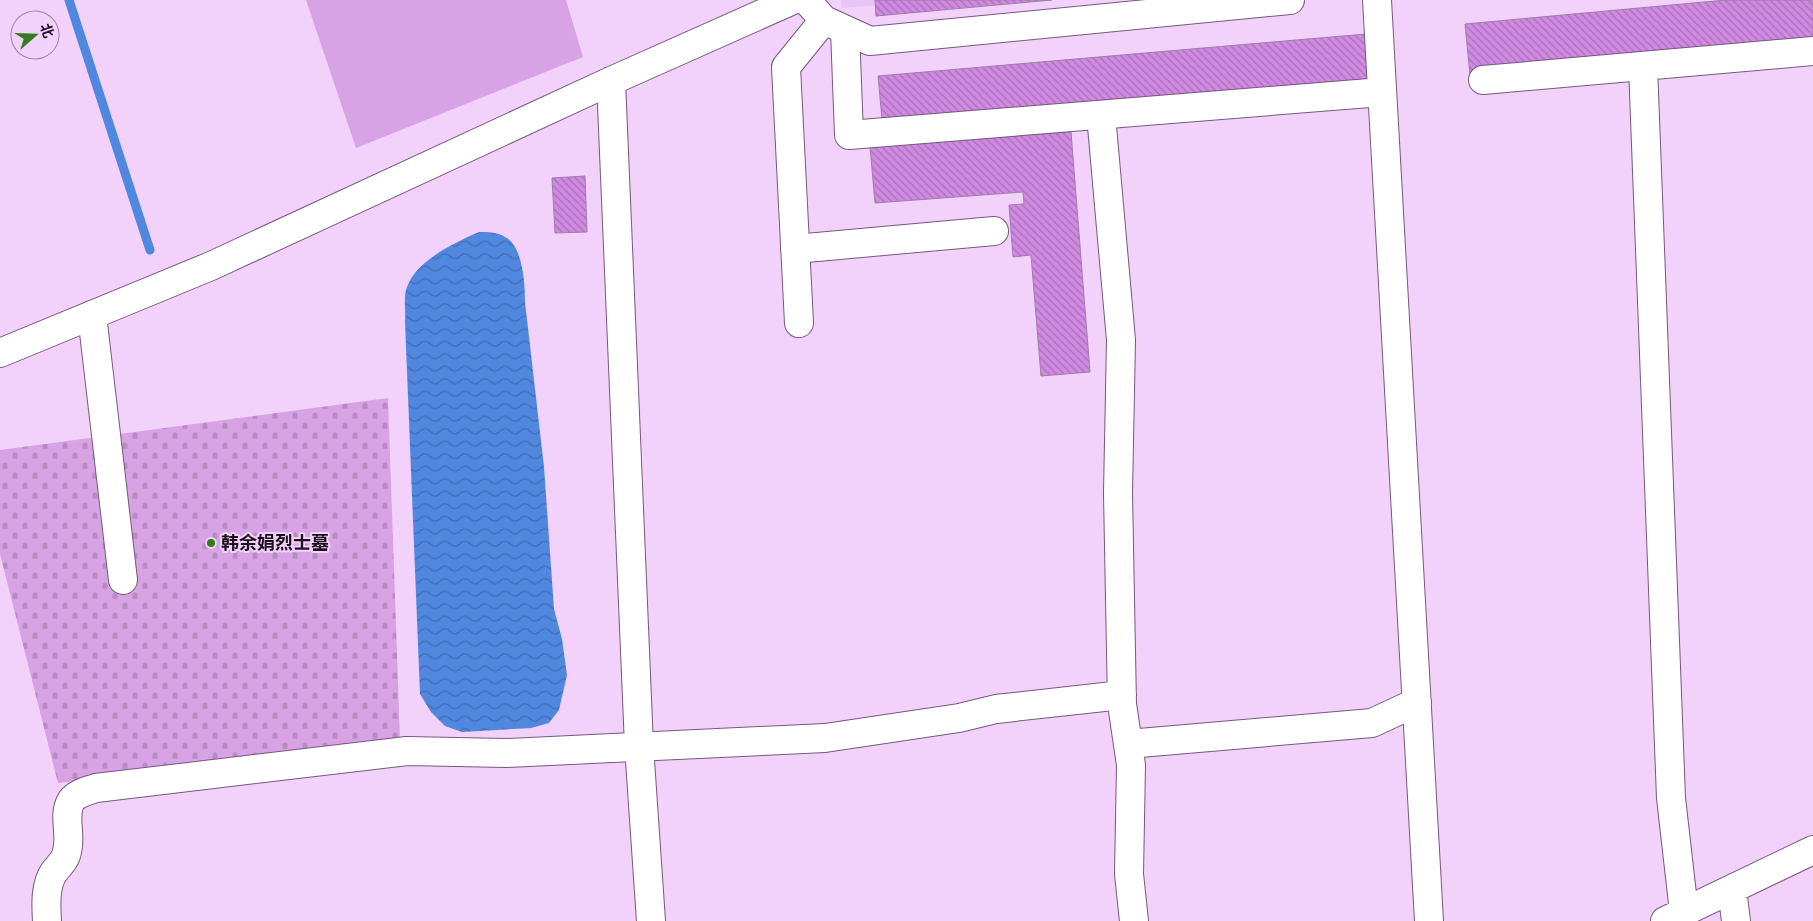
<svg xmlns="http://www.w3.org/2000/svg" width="1813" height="921" viewBox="0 0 1813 921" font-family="'Sofia Sans Condensed','Noto Sans SC',sans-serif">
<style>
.built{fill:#eac4f4}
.green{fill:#d7a3e4}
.cemetery{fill:url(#cemetery-stones)}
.water{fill:url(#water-waves)}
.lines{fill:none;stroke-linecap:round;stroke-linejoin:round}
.stream{stroke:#5087df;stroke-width:9}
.building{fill:url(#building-back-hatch);stroke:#9e7fa6}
.minor-casing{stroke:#76597d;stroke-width:30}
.minor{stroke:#fff;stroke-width:28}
.poi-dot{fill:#347a1e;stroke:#f2d1fb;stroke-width:2}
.labels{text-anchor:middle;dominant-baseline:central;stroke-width:4;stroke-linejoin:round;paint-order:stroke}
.poi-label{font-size:18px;font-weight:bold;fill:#1c101e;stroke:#f2d1fb;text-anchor:start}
</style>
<defs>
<pattern id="cemetery-stones" width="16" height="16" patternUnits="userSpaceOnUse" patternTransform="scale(1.25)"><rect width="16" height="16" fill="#d7a3e4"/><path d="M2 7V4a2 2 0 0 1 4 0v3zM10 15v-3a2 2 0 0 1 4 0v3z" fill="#b88bc3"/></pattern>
<pattern id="water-waves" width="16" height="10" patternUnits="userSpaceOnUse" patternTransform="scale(1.25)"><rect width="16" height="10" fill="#5087df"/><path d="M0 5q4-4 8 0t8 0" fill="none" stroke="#426db4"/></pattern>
<pattern id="building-back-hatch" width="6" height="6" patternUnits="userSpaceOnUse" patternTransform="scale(1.25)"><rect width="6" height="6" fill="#d18ae3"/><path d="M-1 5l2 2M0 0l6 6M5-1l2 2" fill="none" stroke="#a96fb7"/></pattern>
</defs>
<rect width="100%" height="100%" fill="#f2d1fb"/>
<path class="built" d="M841 0H950L841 8Z"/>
<path class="green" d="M306 0H566L583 57 356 148Z"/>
<path class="cemetery" d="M388 398 400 740 58 783 0 554V450Z"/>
<path class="water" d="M479 232C488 232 497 232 505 237 523 246 525 284 525 302L544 467 554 609 562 639 567 675 559 710 549 723 531 728 462 732 445 726 431 712 420 694 405 322C406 312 403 297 407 287 417 260 454 243 479 232Z"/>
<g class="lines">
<path class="stream" d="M69 0 150 250"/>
</g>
<path class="building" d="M875 0H1052L876 16Z
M1726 0H1813V45L1470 75 1465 24Z
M1366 34 1370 88 883 130 878 76Z
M1071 132 1090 372 1041 376 1031 255 1013 257 1009 205 1024 204 1023 192 875 203 870 147Z
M585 176 587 232 555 233 552 178Z"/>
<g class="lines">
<g class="minor-casing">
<path id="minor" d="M806 0 824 20 870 41 1290 0
M1377 0 1429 921
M845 30 849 135 1382 92
M1643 66 1671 798 1684 912
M1483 80 1813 51
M611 81 639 746 651 921
M1101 115 1121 340 1118 493 1122 704 1131 765 1129 874 1134 921
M795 249 994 231
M92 315 123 580
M799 323 786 67 824 20
M0 353 211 266 611 81 793 0
M1128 744 1372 723 1417 702
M1732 889 1736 921
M47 921C46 905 45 885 54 872 62 862 67 859 68 845 70 832 64 816 70 803 74 794 87 791 96 788L407 751 506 753 825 738 959 718 996 709 1122 695
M1665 921 1813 850"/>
</g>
<use href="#minor" class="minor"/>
</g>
<circle class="poi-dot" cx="211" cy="543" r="5"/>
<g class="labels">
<g class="poi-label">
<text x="221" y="543">韩余娟烈士墓</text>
</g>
</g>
<g transform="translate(35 35) rotate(70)"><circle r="24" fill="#f2d1fb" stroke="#9c84a3"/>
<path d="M0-4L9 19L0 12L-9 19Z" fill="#347a1e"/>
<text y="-8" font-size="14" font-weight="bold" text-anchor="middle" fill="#1c101e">北</text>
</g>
</svg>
